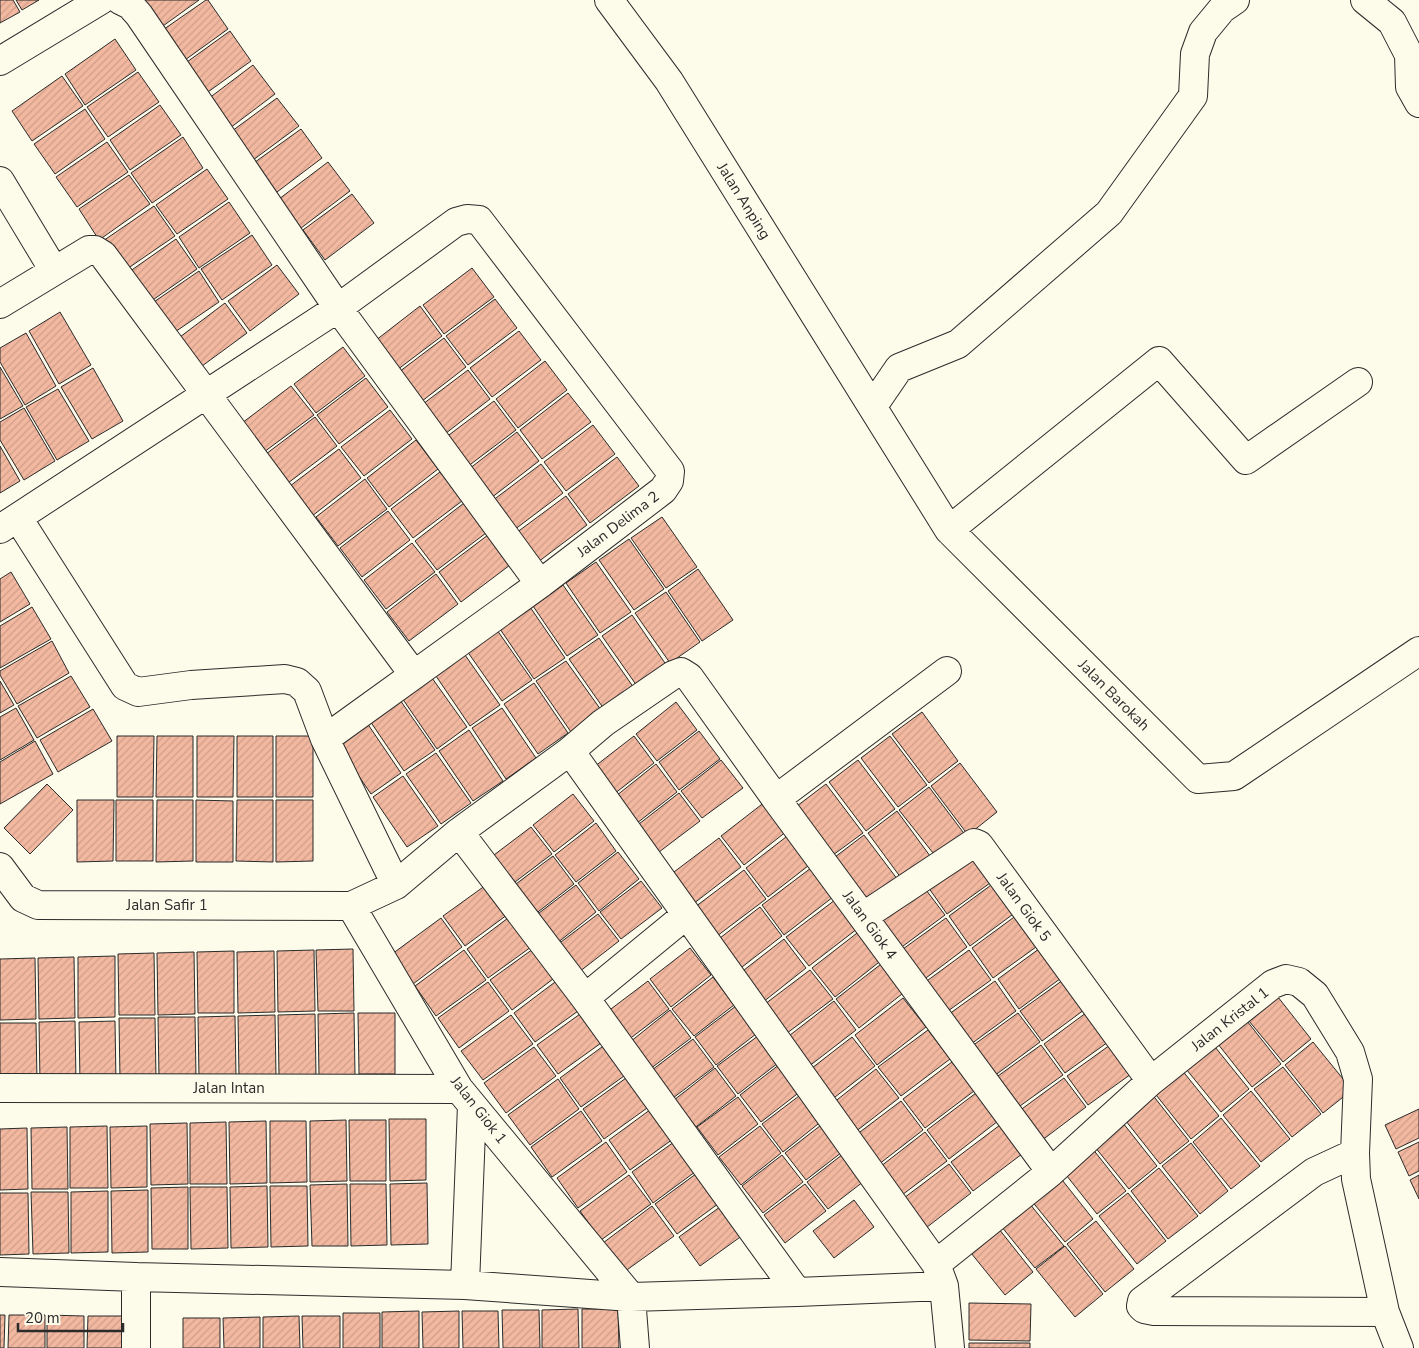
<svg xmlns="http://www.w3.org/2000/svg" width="1419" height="1348" viewBox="0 0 1419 1348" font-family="'Nunito Sans',sans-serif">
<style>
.building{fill:url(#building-hatch);stroke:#2b2b2b}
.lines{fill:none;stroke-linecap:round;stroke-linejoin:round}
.street-casing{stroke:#2b2b2b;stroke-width:30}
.street{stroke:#fdfbea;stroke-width:28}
.labels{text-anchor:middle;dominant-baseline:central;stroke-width:4;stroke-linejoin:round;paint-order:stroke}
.street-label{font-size:15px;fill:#2b2b2b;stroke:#fdfbea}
</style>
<defs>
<pattern id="building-hatch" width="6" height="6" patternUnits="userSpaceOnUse" patternTransform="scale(1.25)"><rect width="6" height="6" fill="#f2b8a0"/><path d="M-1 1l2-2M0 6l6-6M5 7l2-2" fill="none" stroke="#d09e8a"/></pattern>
</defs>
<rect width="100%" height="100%" fill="#fdfbea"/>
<path class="building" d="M0 0H13L20 12 0 23Z
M16 0H39L22 10Z
M136 0H199L156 31Z
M206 0H208L228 29 178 65 157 34Z
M230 31 251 61 201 97 180 67Z
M115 39 136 70 85 105 65 74Z
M253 65 275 94 226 131 204 102Z
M138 72 159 102 108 137 87 107Z
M62 76 83 106 32 141 12 111Z
M277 98 299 126 249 163 228 134Z
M160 105 181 135 130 170 110 140Z
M85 109 105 139 55 174 34 144Z
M301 129 322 158 273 195 251 165Z
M183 137 203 168 152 203 131 173Z
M107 142 128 172 77 207 56 177Z
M328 162 350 191 301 228 279 199Z
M207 169 228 199 177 234 156 205Z
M129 175 150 204 99 240 79 209Z
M352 194 374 223 325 260 303 230Z
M229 202 250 233 199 268 179 237Z
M154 206 175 236 124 271 103 241Z
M252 235 272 265 222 300 201 269Z
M176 239 197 269 147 304 126 274Z
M277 265 299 294 250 331 228 301Z
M472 268 494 297 444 334 423 305Z
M199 271 219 302 169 336 148 306Z
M495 299 517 328 468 365 446 336Z
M225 303 247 333 198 369 176 340Z
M420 306 442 336 393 373 371 344Z
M60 312 91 365 59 384 29 331Z
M519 331 541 360 492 397 470 368Z
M26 333 56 386 25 405 0 362V348Z
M444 338 466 367 417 405 395 375Z
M343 347 365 376 316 413 294 384Z
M545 361 567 390 518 428 496 399Z
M0 367 23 406 0 419Z
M93 368 123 421 92 439 61 387Z
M468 370 490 399 441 437 419 407Z
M366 378 388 407 339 444 317 415Z
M291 386 314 415 264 452 242 423Z
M58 389 89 441 57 460 26 407Z
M568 393 591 422 542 459 520 430Z
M494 401 516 430 467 467 445 438Z
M24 408 55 461 24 480 0 440V422Z
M390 410 412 439 364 476 341 447Z
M315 417 337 446 288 483 266 454Z
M593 425 615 454 566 491 544 462Z
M517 432 539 461 491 498 469 469Z
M416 440 438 469 389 507 367 478Z
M0 446 20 481 0 493Z
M339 449 361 478 312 516 290 486Z
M617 457 639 486 590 523 568 494Z
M541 464 563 493 514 530 492 501Z
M440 472 462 501 413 538 391 509Z
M365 479 387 509 338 546 316 517Z
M566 496 587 525 538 562 516 533Z
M464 503 486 533 437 570 415 541Z
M388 511 410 540 362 577 340 548Z
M662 517 697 567 666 588 631 538Z
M488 535 510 565 461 602 439 572Z
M629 539 664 589 634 610 599 560Z
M412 543 435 572 386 609 364 580Z
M596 562 631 612 600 633 566 583Z
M698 569 733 620 702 641 668 591Z
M11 572 30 604 0 622V579Z
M436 574 458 604 409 641 387 612Z
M563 585 598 635 567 656 533 606Z
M666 592 700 642 670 663 635 613Z
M32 607 51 639 0 668V626Z
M530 607 565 658 534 679 500 629Z
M632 615 667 666 637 686 602 636Z
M497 630 532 680 502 701 467 651Z
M599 638 634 688 604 709 569 659Z
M52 641 69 673 17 704 0 675V671Z
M465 655 500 705 470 726 436 676Z
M566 661 601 710 571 732 536 681Z
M71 676 90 707 37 738 18 706Z
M432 678 467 727 437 749 402 698Z
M0 681 14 705 0 713Z
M534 683 568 733 538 754 504 704Z
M400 700 435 750 404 771 370 721Z
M676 702 697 730 657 761 636 734Z
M16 708 34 740 0 760V717Z
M502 708 536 758 506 779 472 728Z
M93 709 112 741 58 772 40 740Z
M922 712 958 761 929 783 892 734Z
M367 723 401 773 371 794 337 744Z
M469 730 503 781 473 801 439 751Z
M699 731 720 759 679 790 659 762Z
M117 736H154L153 797H117Z
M157 736H193V797H156Z
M197 736H234L233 797H197Z
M237 736H273V797H237Z
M276 736H313V797H276Z
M634 736 654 763 614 794 594 767Z
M890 736 927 785 898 807 861 758Z
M35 741 53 774 0 804V762Z
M436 753 471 803 441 824 406 774Z
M721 760 743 788 702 818 681 791Z
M858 760 895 809 866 831 829 782Z
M960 763 997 812 968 835 931 786Z
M656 764 677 792 637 823 616 796Z
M403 776 438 826 407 847 373 797Z
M47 784 73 810 30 854 4 828Z
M826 784 863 833 833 855 797 806Z
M929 787 966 836 937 858 899 810Z
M679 793 700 821 659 852 639 824Z
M573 794 594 821 554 852 533 825Z
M770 798 792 827 744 865 721 836Z
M77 800H114L113 861 77 862Z
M116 800H153V861H116Z
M157 800H193V861L156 862Z
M196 800 233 801V862H196Z
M237 800H273V862L236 861Z
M276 800H313V861L276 862Z
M897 811 933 860 904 882 868 833Z
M596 823 616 851 576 882 555 855Z
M531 827 552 854 511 885 490 858Z
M795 830 817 859 768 897 746 868Z
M864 835 901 884 872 907 835 857Z
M719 838 741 867 693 904 670 875Z
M975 848 997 878 947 914 926 884Z
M618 852 639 879 599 911 578 883Z
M553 856 574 884 534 915 512 887Z
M811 868 833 897 784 935 762 905Z
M744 870 766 899 717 936 695 907Z
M493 880 515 909 465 946 443 916Z
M998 880 1020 909 970 946 949 916Z
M641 881 662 908 621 939 600 912Z
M576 885 596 912 556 944 535 916Z
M923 886 945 915 895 952 874 922Z
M835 900 857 929 809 966 786 937Z
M760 907 782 936 733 974 711 945Z
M516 912 538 942 488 978 467 949Z
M1021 912 1043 942 993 978 972 948Z
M598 914 619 941 579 972 557 945Z
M441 918 462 947 413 984 392 954Z
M946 918 967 947 918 984 896 954Z
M861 930 883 959 835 997 812 968Z
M784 939 806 968 758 1006 735 977Z
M1047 943 1068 973 1019 1009 998 979Z
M540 944 561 973 512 1010 490 980Z
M690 948 711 975 671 1007 650 979Z
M353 949 354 1011H318L316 950Z
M314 950 315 1011 278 1012 277 951Z
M464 950 486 980 436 1016 415 986Z
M969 950 991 980 941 1016 920 986Z
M234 951V1013H198L197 952Z
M274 951 275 1012 238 1013 237 952Z
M194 952 195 1014 158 1015 157 953Z
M154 953 155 1015H119L118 954Z
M115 956V1017L78 1018V957Z
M74 957 75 1018 39 1019 38 958Z
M35 958 36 1019 0 1020V959Z
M885 961 907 990 859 1028 836 999Z
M810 970 833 999 783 1036 761 1007Z
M1070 975 1092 1004 1042 1041 1020 1011Z
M563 976 585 1006 535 1042 514 1013Z
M713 977 734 1005 694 1036 672 1009Z
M648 981 669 1009 628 1040 607 1012Z
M995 981 1016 1011 967 1047 945 1017Z
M488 982 509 1011 459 1048 438 1018Z
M1274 992 1311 1039 1283 1062 1244 1015Z
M903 998 926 1027 877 1065 855 1035Z
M834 1001 856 1030 808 1067 785 1039Z
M736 1006 756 1034 716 1065 695 1037Z
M1094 1007 1115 1037 1065 1073 1044 1044Z
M587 1009 608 1038 558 1074 537 1045Z
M670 1010 691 1038 650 1069 630 1042Z
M354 1013 355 1075 319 1076 318 1014Z
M358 1013H395V1074H359Z
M1018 1013 1040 1042 990 1079 968 1049Z
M315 1014 316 1076H279L278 1015Z
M275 1015 276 1076 239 1077 238 1016Z
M511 1015 533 1044 483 1080 461 1051Z
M235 1016 236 1077 199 1078 198 1017Z
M1243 1016 1281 1064 1252 1087 1214 1039Z
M158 1017H195L196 1078 159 1079Z
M119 1018H155L156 1079 120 1080Z
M75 1021 76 1083H40L39 1022Z
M115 1021 116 1082 80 1083 79 1022Z
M0 1023H36L37 1083 0 1084Z
M928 1030 950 1059 901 1096 878 1067Z
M758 1036 778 1063 738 1094 717 1066Z
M852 1037 875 1066 826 1104 803 1075Z
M693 1039 714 1067 673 1098 652 1070Z
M1117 1040 1138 1069 1088 1105 1067 1076Z
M610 1041 631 1071 581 1107 560 1078Z
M1211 1042 1249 1089 1221 1112 1182 1064Z
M1313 1042 1352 1090 1323 1113 1285 1065Z
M1041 1045 1063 1075 1013 1111 991 1081Z
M534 1047 556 1076 506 1113 484 1083Z
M952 1062 974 1091 925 1128 903 1099Z
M780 1064 801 1091 761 1122 740 1095Z
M1283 1067 1321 1114 1292 1137 1254 1089Z
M715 1068 736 1096 696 1127 674 1100Z
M876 1069 899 1098 850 1136 828 1107Z
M1181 1069 1219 1116 1191 1139 1153 1091Z
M633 1073 654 1103 604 1139 583 1109Z
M1064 1078 1086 1107 1037 1144 1015 1114Z
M558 1079 579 1109 530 1145 508 1115Z
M1251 1091 1290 1139 1261 1162 1223 1115Z
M803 1093 823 1120 783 1152 762 1124Z
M976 1093 998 1121 949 1159 927 1130Z
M1151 1093 1189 1141 1160 1164 1122 1116Z
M738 1097 758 1124 718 1155 697 1127Z
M901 1101 923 1130 874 1168 852 1138Z
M658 1104 680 1134 630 1170 609 1140Z
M1419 1109V1138L1396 1149 1385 1125Z
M581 1111 602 1141 552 1177 531 1147Z
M1119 1118 1157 1166 1129 1189 1090 1141Z
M1221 1118 1260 1166 1231 1189 1193 1142Z
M389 1119H426V1180L390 1181Z
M346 1120 347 1181 310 1182V1121Z
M349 1120H386V1181H350Z
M266 1121 267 1183 230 1184 229 1122Z
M270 1121H306L307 1182 270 1183Z
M226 1122 227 1184H190V1123Z
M825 1122 846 1149 806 1180 785 1153Z
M187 1123 188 1184 151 1185 150 1124Z
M1000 1125 1022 1154 973 1191 951 1162Z
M107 1126 108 1188H70V1127Z
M147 1126V1187L111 1188 110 1127Z
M760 1126 781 1153 741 1185 719 1157Z
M67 1127 68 1189H32L31 1128Z
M27 1128 28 1189 0 1190V1129Z
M925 1132 947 1161 898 1198 876 1170Z
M681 1137 703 1166 653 1203 632 1172Z
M606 1142 627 1172 578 1208 557 1178Z
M1419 1142V1171L1409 1176 1398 1152Z
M1088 1143 1126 1191 1097 1214 1059 1166Z
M1191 1143 1228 1191 1200 1214 1162 1166Z
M847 1151 868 1178 828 1209 807 1182Z
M782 1155 803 1182 763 1213 742 1186Z
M949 1164 971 1193 922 1231 900 1201Z
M704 1168 726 1198 677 1234 655 1204Z
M1159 1168 1198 1216 1168 1239 1131 1191Z
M1055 1171 1093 1219 1065 1242 1027 1195Z
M629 1175 651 1204 601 1240 580 1211Z
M1419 1175V1199L1410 1180Z
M427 1183 428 1244 391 1245 390 1184Z
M347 1184 348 1246H312L310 1185Z
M350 1184H386L387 1245 351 1246Z
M805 1184 826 1211 785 1243 764 1215Z
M267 1186 268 1247 231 1248 230 1187Z
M270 1186H307L308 1246 271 1247Z
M188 1187V1249H152L151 1188Z
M190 1187H227L228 1248 191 1249Z
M148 1190V1252L112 1253 111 1191Z
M108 1191V1252L71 1253V1192Z
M31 1192H68L69 1253 33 1254Z
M0 1193H28L29 1254 0 1255Z
M1128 1193 1166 1241 1137 1264 1099 1216Z
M1025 1198 1064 1246 1035 1268 997 1221Z
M854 1200 874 1227 834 1258 813 1231Z
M728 1201 750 1230 700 1266 679 1237Z
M652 1206 674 1236 624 1272 603 1243Z
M1096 1221 1134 1269 1105 1292 1067 1244Z
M995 1224 1033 1272 1005 1295 967 1248Z
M1065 1246 1103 1294 1075 1317 1036 1269Z
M969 1303 1031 1304 1030 1341 969 1340Z
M578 1309 579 1348H542V1310Z
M582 1309H618L619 1348H582Z
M502 1310H539L540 1348H503Z
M419 1311V1348H382V1312Z
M459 1311V1348H423L422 1312Z
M462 1311H498L499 1348H463Z
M343 1313H380V1348H343Z
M0 1315H5L4 1348H0Z
M9 1315H45V1348H8Z
M47 1315 84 1316V1348H47Z
M88 1316H125L124 1348H87Z
M299 1316 300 1348H263V1317Z
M302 1316H340V1348H303Z
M260 1317V1348H224L223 1318Z
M183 1318H220V1348H183Z
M969 1343H1030V1348H969Z"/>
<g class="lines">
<g class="street-casing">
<path id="street" d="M120 0 130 5 139 15 338 308 540 584
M609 0 669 81 949 530 1198 779 1234 776 1419 651
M1365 0 1392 22 1409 55 1410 87 1419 103
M0 61 101 0
M0 181 50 264 56 270
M0 304 89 250H95L103 255 414 675
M873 406 899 368 958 344 1109 213 1193 96 1195 54 1203 32 1222 9 1235 0
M18 518 125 686 138 692 191 685 285 679 297 682 307 691 325 739 396 885
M0 529 338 308 456 222 467 219 479 220 670 471 669 481 663 490 540 584 325 739
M949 530 1159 361 1246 460 1358 382
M776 799 947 671
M459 832 570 751
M0 867 23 898 38 905 351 906 396 885 459 832 585 998 797 1292
M351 906 459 1089 631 1297
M864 916 974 843 979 845 1151 1081
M585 998 686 915
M0 1088 459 1089
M1355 1153 1314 1172 1142 1301 1141 1306 1144 1309 1154 1311 1385 1312
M936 1264 1051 1172 1151 1081 1273 984 1286 979 1299 982 1315 995 1350 1052 1358 1079 1355 1153 1356 1179 1385 1312 1399 1348
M0 1272 136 1277
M465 1285 472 1105
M631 1297 635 1348
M136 1348V1277L465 1285 631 1297 797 1292 944 1286
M950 1348 944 1286 936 1264 570 751 603 723 673 675 681 672 689 677 776 799 1051 1172"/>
</g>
<use href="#street" class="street"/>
</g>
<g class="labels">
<g class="street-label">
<text transform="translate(744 201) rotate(58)">Jalan Anping</text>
<text transform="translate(618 524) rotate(-37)">Jalan Delima 2</text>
<text transform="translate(1114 695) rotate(45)">Jalan Barokah</text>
<text x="167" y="905">Jalan Safir 1</text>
<text transform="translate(1024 907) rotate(54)">Jalan Giok 5</text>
<text transform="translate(870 925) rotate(54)">Jalan Giok 4</text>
<text transform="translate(1230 1019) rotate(-38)">Jalan Kristal 1</text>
<text x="229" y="1088">Jalan Intan</text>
<text transform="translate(479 1110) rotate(52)">Jalan Giok 1</text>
</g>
</g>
<path d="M18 1323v8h105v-8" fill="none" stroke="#2b2b2b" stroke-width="2.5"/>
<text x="25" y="1323" font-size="15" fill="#2b2b2b" stroke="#fdfbea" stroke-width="4" paint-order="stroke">20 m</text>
</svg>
